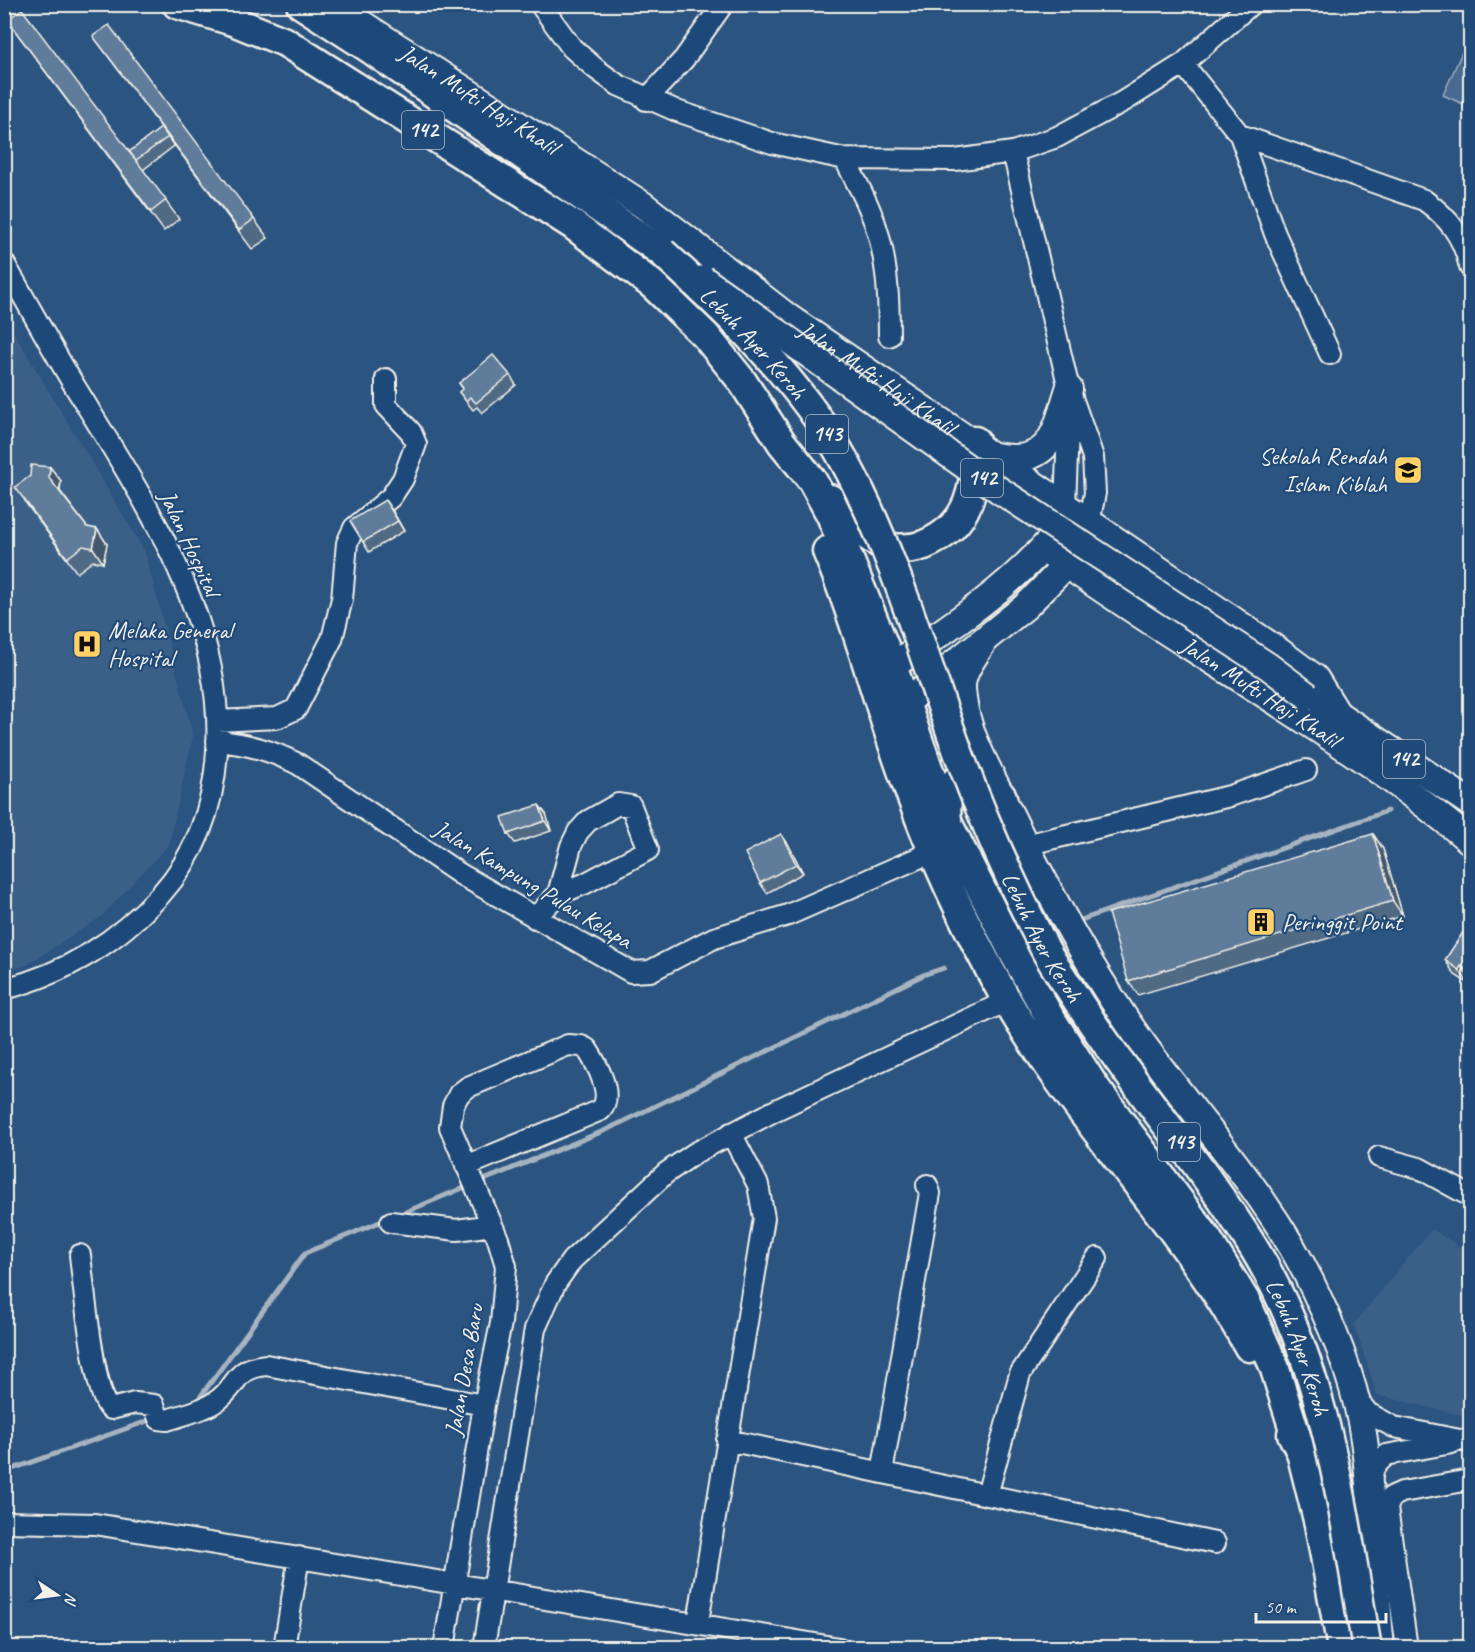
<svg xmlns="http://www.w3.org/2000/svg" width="1475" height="1652" viewBox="0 0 1475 1652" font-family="Caveat,sans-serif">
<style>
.built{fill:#3b6088}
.green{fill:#496b90;stroke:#9eaebc;stroke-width:1.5}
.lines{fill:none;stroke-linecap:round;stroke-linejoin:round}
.stream{stroke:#a7b4c0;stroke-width:5}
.minor-casing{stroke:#f4f1e8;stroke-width:24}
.major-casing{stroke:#f4f1e8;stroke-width:30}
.highway-casing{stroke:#f4f1e8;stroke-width:33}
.minor{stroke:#1f4a7a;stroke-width:20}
.major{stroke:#1f4a7a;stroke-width:26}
.highway{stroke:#1f4a7a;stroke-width:28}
.major-bridge-casing{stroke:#f4f1e8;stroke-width:30;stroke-linecap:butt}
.highway-bridge-casing{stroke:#f4f1e8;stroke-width:33;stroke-linecap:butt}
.major-bridge{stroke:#1f4a7a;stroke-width:26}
.highway-bridge{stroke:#1f4a7a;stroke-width:28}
.wall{fill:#516a84;stroke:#f4f1e8;stroke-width:1.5}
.shaded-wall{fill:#42566c;stroke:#f4f1e8;stroke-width:1.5}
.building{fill:#5e7b9a;stroke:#f4f1e8;stroke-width:1.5}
.labels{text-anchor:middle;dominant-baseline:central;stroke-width:4.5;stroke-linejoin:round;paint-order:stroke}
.shield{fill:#1f4a7a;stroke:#b4bfc7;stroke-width:1.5}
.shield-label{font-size:22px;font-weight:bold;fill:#f4f1e8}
.street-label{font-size:24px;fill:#f4f1e8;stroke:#1f4a7a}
.poi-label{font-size:24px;fill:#f4f1e8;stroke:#1f4a7a;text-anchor:start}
</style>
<rect width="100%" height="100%" fill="#2c5481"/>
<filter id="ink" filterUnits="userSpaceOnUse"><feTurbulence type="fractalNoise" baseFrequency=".0167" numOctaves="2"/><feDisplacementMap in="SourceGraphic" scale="12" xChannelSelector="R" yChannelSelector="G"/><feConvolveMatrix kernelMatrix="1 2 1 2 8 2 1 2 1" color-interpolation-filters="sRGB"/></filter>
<g filter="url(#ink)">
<path class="built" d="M4 316 145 552 193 736 169 844 101 917 24 966 5 970Z
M1432 1229 1470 1254V1376L1465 1416 1377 1395 1354 1324Z"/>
<path class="green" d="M1470 34V107L1443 95Z"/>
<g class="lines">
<path class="stream" d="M1081 920 1387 811
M479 1182 606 1130 923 975 944 968
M396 1216 470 1185
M195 1404 305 1253 387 1219
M4 1472 156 1418"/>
<g class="minor-casing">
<path id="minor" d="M540 4 572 48 596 69 618 85 677 111 772 143 845 159 955 160 1013 152 1057 137 1124 101 1183 64 1251 4
M1183 64 1240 135 1275 234 1330 354
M646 100 684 59 723 4
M1240 135 1424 200C1449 218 1463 236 1470 267
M1013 152 1069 389 1093 457 1095 493 1089 523
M845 159C853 177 864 194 871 213 887 251 889 295 889 336
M4 263C28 304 50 345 74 385 116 454 162 524 191 600 228 695 233 814 161 894 117 942 67 973 4 989
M1065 506 1069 404
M217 721 277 718 296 709 332 639 342 599 347 543 354 528 391 497 403 479 416 444 411 432 386 405V379
M217 741C248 744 270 750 298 764L460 874 631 972 650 971 714 938 788 915 934 851
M1025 845 1230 796 1306 770
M535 918 558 894 571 846 578 832 588 821 618 804 631 806 648 850 584 884 558 894
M1379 1157 1419 1168 1470 1196
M391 1222 457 1230 492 1225
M80 1255C83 1279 94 1399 111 1409L135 1403 154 1405 159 1419 167 1420C182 1415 202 1411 215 1402 239 1387 232 1368 266 1365L484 1405
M1355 1397 1368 1413 1394 1427 1470 1442
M727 1440 1215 1543
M882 1473 930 1193 927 1185
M1370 1485 1374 1467 1386 1455 1452 1443
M987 1495 1020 1374 1097 1258
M4 1522 95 1524 839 1648
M698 1622 764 1218 758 1185 731 1133
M284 1648 299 1557
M444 1648 484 1405 501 1323 506 1266 498 1239 450 1127 453 1106 459 1094 468 1087 568 1045 581 1046 587 1049C597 1064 614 1095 601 1110L466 1166
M484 1648 535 1329 555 1284 572 1260 666 1173 695 1153 778 1109 1007 1001
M1407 1648 1387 1508 1391 1497 1402 1492 1470 1480"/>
</g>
<g class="major-casing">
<g id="major">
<path id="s1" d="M331 4 643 205 789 318 1280 652 1315 678 1338 715"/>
<path d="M995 456C1051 467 1055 433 1069 389"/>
<path id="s2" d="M1043 549C1089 580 1135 612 1183 642 1281 705 1381 766 1470 841"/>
<path d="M982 644C974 657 961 673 962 689 964 730 988 768 1005 804 1041 878 1080 952 1126 1020 1188 1112 1268 1189 1315 1291 1337 1337 1357 1389 1364 1440 1374 1509 1374 1579 1381 1648"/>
<path d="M892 666C950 627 1007 590 1053 537"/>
<path d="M905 703 1026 606 1077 554"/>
<path d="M1324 705 1470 803"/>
</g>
</g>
<g class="highway-casing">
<path id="highway" d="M177 4 233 21 285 42 573 225 653 285 705 335 742 381 782 443 812 480 831 515 892 666 947 822 1012 950 1049 1016 1094 1086 1206 1237 1246 1302 1274 1366 1301 1452
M301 4 369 48 662 252
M830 499C844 514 861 534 879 543 893 550 909 550 924 545 970 526 977 487 975 441
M827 551C858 624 877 702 904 776 931 853 966 928 1006 999 1077 1122 1181 1223 1249 1347
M947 820C944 799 952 767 981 777 990 781 996 790 1002 797
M1292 1434 1301 1452 1319 1524 1342 1648"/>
</g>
<use href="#minor" class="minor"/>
<use href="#major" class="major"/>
<use href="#highway" class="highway"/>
<g class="major-bridge-casing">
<path id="major-bridge" d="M703 279 999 490 1268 666 1308 696"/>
</g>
<g class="highway-bridge-casing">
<g id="highway-bridge">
<path id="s3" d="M662 252C730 315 800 380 845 462 894 553 923 655 958 752 983 819 1012 885 1045 949 1055 968 1068 985 1079 1003 1134 1088 1202 1164 1255 1250 1328 1370 1343 1513 1367 1648"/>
</g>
</g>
<use href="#major-bridge" class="major-bridge"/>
<use href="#highway-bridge" class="highway-bridge"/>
</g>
<path class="wall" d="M7 20 129 152 161 128 174 146 143 170 179 219 164 231Z
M93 36 254 219 268 238 252 249Z
M510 375 516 385 482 413 477 407 473 410 459 392 463 389 459 383Z
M50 467 61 481 60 491 87 527 97 529 107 544 103 563 93 561 77 573 25 502Z
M392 510 404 531 369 552 363 542Z
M546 814 551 831 515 843 508 834Z
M781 834 788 844 803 873 767 893 760 883Z
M1373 834 1383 849 1403 916 1138 995 1128 981Z
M1470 922V982L1469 984 1455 975 1445 960Z"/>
<path class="shaded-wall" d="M50 467 61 481 59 492 49 478Z
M385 500 392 510 404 531 398 521Z
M97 529 107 544 103 563 93 548Z
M539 805 546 814 551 831 545 821Z
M781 834 788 844 803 873 796 864Z
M1373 834 1383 849 1403 916 1393 901Z
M1461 966 1470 979 1469 984 1459 970Z"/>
<path class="building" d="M22 9 166 200 151 212 7 20Z
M109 25 254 219 239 230 93 36Z
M161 128 168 137 136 160 129 152Z
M493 355 510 375 476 403 470 397 466 401 459 392 463 388 459 383Z
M31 465 50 467 49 478 87 527 97 529 93 548 83 546 67 558 15 487 30 476Z
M385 500 398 521 363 542 350 521Z
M539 805 545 821 508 834 502 817Z
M781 834 796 864 760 883 745 853Z
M1373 834 1393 901 1128 981 1108 913Z
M1470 922V973L1461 966 1459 970 1445 960Z"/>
</g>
<defs>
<g id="school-square" transform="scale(1.5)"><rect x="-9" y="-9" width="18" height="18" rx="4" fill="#ffd166" stroke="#1f4a7a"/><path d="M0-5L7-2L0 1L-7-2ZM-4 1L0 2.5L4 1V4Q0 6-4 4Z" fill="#111"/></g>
<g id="hospital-square" transform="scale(1.5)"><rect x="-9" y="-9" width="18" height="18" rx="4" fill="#ffd166" stroke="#1f4a7a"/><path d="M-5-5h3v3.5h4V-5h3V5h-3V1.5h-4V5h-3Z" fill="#111"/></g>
<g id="building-square" transform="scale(1.5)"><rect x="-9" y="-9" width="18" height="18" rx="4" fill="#ffd166" stroke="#1f4a7a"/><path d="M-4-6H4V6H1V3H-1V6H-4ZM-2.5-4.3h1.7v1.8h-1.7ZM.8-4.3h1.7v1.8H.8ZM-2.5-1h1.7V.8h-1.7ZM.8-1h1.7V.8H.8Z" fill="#111"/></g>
</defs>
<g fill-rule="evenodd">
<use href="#school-square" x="1408" y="470"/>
<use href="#hospital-square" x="87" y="644"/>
<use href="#building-square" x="1261" y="922"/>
</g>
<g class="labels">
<g class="shield">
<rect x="402" y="111" width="42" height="38" rx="4.5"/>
<rect x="806" y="415" width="42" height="38" rx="4.5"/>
<rect x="961" y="459" width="42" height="38" rx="4.5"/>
<rect x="1383" y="740" width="42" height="38" rx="4.5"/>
<rect x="1158" y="1123" width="42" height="38" rx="4.5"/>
</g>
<g class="shield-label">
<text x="423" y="130">142</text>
<text x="827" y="434">143</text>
<text x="982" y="478">142</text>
<text x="1404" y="759">142</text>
<text x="1179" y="1142">143</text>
</g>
<g class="street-label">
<text stroke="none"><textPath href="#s1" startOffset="176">Jalan Mufti Haji Khalil</textPath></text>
<text stroke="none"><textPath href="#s3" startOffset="129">Lebuh Ayer Keroh</textPath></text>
<text stroke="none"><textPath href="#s1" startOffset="662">Jalan Mufti Haji Khalil</textPath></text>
<text transform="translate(190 543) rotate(65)">Jalan Hospital</text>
<text stroke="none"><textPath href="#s2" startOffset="260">Jalan Mufti Haji Khalil</textPath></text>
<text transform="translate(533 884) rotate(31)">Jalan Kampung Pulau Kelapa</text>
<text stroke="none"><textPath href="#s3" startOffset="795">Lebuh Ayer Keroh</textPath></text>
<text stroke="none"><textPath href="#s3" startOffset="1281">Lebuh Ayer Keroh</textPath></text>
<text transform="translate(464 1370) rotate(-80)">Jalan Desa Baru</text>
</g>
<g class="poi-label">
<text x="1387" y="456" text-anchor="end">Sekolah Rendah<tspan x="1387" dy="28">Islam Kiblah</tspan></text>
<text x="108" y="630">Melaka General<tspan x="108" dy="28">Hospital</tspan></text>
<text x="1282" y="922">Peringgit Point</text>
</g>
</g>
<rect width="1475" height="1652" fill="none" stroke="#1f4a7a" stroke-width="24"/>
<rect x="12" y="12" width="1451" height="1628" fill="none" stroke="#f4f1e8" stroke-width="2" filter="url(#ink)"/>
<g transform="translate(57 1595) rotate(103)" stroke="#1f4a7a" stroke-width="4.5" paint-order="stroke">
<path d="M0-4.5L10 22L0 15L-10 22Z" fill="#f4f1e8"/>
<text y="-9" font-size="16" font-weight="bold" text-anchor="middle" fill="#f4f1e8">N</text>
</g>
<path d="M1256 1613v9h130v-9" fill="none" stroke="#f4f1e8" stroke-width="3"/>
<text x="1265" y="1613" font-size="18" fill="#f4f1e8" stroke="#1f4a7a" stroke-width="4.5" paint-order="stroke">50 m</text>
</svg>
